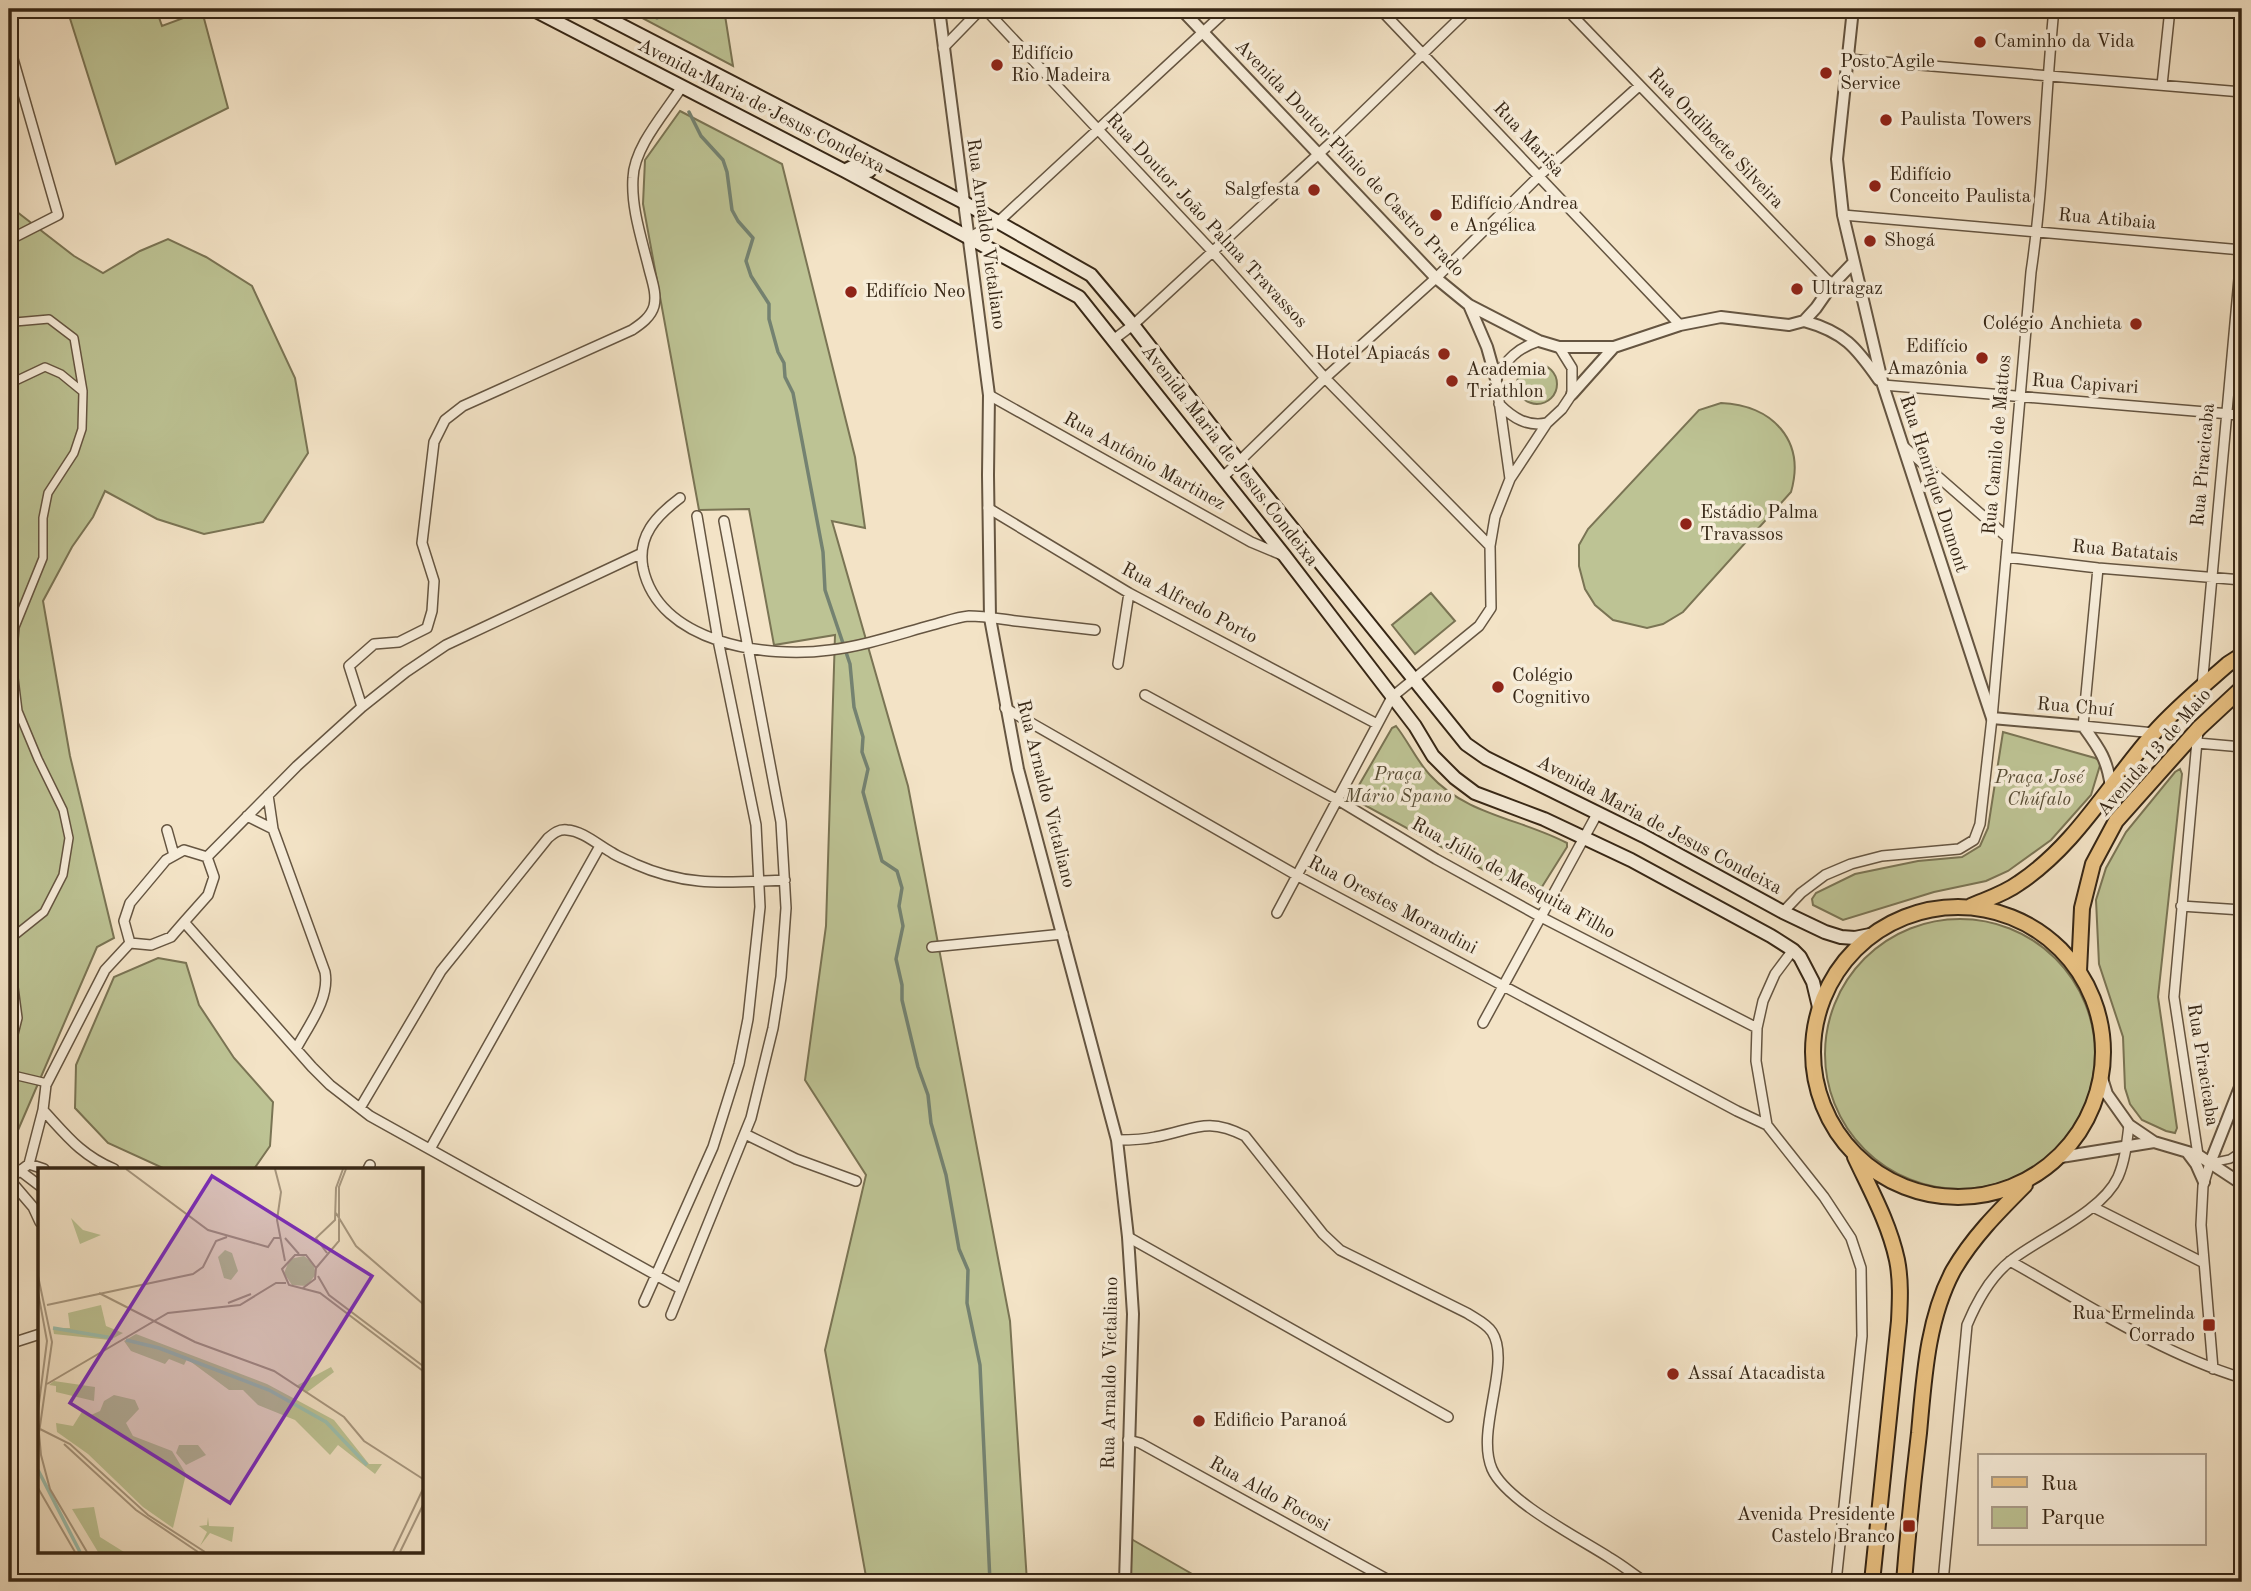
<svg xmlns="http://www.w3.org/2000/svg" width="2251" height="1591" viewBox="0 0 2251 1591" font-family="'Old Standard TT',serif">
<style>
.green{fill:#bdc394;stroke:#7a7454;stroke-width:2}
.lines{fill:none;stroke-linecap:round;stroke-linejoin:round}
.stream{stroke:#748271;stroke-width:3.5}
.pedestrian-casing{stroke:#655541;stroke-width:10}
.minor-casing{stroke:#655541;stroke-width:12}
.tertiary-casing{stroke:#655541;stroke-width:14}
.secondary-casing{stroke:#362615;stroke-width:16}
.primary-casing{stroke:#362615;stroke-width:18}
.pedestrian{stroke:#f7edda;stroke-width:7}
.minor{stroke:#f7edda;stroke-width:9}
.tertiary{stroke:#f7edda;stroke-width:10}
.secondary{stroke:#f7edda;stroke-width:12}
.primary{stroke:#eac283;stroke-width:14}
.poi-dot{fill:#8f2418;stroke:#f7edda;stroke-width:2.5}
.labels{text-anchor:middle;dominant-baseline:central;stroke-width:7;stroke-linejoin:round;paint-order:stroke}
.poi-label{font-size:19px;fill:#362615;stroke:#f7edda;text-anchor:start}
.street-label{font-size:19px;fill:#362615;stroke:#f7edda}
.park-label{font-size:19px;font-style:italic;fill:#584d35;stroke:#f7edda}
.inset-river{fill:none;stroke:#9dbfae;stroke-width:3.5}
.inset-road{fill:none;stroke:#a7977f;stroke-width:2}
.view{fill:#7b2cbf;fill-opacity:0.15;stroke:#7b2cbf;stroke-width:3.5}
.inset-edge{fill:none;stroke:#362615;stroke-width:3.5}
</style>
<rect width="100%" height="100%" fill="#f3e3c6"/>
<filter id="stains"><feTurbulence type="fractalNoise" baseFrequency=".00286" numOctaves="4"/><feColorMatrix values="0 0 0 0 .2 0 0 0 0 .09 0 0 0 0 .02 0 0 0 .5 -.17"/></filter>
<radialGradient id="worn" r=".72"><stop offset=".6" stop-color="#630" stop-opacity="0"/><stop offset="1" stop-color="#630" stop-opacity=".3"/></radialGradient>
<path class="green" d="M67 9H156L162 26 202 11 228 108 116 164Z
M626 9H724L733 66 627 10Z
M680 111 782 164 855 457 865 528 832 521 908 786 1010 1321 1027 1582H867L825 1350 866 1175 805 1080 826 926 835 635 774 645 749 509 699 510 643 204 645 160Z
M9 136 16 151 9 170 12 208 74 256 103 273 140 251 168 239 206 257 252 286 295 378 308 453 263 522 204 534 157 519 105 491 93 517 72 547 43 601 70 756 114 938 97 947 9 1151Z
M1517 384a20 20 0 1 1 40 0a20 20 0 1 1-40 0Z
M1721 403C1772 405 1806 440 1791 492L1683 612 1663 624 1647 628 1613 620 1595 605 1585 589 1579 566V545L1588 529 1699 410Z
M1431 593 1455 621 1415 654 1392 625Z
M1396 726C1408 741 1416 760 1430 775 1466 815 1522 819 1567 843V847L1535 898 1357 801 1353 796 1355 792 1392 728Z
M2003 732 2095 758 2101 762 2091 795 2051 840 2008 871 1986 881 1934 892 1843 920 1813 905 1812 899 1816 893 1855 874 1918 861 1962 857 1980 846 1988 828Z
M2180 769 2182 774 2158 997 2177 1128 2175 1133 2166 1131 2142 1120 2130 1104 2125 1088 2123 1037 2099 964 2096 900 2106 868 2126 832 2175 772Z
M1825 1054a135 135 0 1 1 270 0a135 135 0 1 1-270 0Z
M158 958 186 963 199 1005 234 1058 273 1102 270 1146 254 1169H165L108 1143 75 1108 76 1065 114 977Z
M1126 1536 1206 1582H1125Z"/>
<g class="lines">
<path class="stream" d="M657 9V18
M689 112 701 136 723 160 727 172 732 210 738 221 753 238 746 261 751 276 769 304V319L778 352 784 363 785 377 793 393 823 552 825 590 850 664 854 707 863 737 862 752 868 769 863 792 882 861 897 871 902 888 899 906 903 926 896 959 902 985V1000L918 1067 928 1095 931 1123 946 1175 959 1249 968 1270 967 1303 980 1365 990 1582"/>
<g class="pedestrian-casing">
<path id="pedestrian" d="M9 324 15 322 49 319 74 338 83 391
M9 384 45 367 61 374 83 392 82 429 74 453 48 493 43 518V558L15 627 12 662 18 711 38 759 63 810 69 838 63 875 44 912 9 940
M9 1054 18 1018 13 980 12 937
M9 1074 47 1083
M2211 1163 2230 1159 2242 1151"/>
</g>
<g class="minor-casing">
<path id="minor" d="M985 9 1212 251 1325 378 1490 546
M1380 9 1680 325
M1573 16 1832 285
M9 45 58 215 9 240
M943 48 981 9
M1848 59 2242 92
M2162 85 2170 9
M1843 215 2242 250
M968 238 998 222 1228 9
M1113 340 1133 325 1337 137 1469 9
M1883 385 2242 415
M989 395 1251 542 1282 555
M1499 404C1513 418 1527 427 1547 423
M1903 446 2007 537
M1222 478 1325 378 1436 278 1539 176 1639 86
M1510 479 1496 379C1506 359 1518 348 1539 341
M680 498C656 516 637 536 643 568 659 643 766 659 830 650 864 646 899 634 932 625 944 622 957 617 969 616 984 616 1000 619 1016 621 1042 624 1069 627 1095 630
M988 508 1129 593 1377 724
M2006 557 2098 568 2242 580
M2098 568 2083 726 2154 733
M1118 664 1129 593
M2202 687 2242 246
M1145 695 1338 800 1436 859 1541 917 1757 1028
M362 707 349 666 374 644 399 642 427 628 432 611 434 581 422 543 434 442 445 420 463 406 632 330C641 324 651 317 654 306 657 294 652 281 649 269 642 240 631 208 633 178 634 147 665 113 681 88
M1005 708 1298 876 1737 1111 1767 1125
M2197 743 2242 747
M268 795 273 829 325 972C330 999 308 1026 296 1049
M247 816 273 829
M167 830 174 855
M207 857 297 766 362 707 406 672 446 645 640 554
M2181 906 2242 910
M1783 912 1801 893 1825 875 1851 864 1882 856 1959 849 1974 840 1980 824 1992 718 2031 272C2044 185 2045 96 2054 9
M1277 913 1392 697 1479 626 1491 608 1490 546 1495 517 1510 479 1547 423 1562 409 1572 394V368L1559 347
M184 922 312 1067 330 1085 370 1116 681 1289
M130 943 124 921 130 903 166 860 184 850 207 857
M130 943 151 945 171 937 184 922 208 895 214 877 207 857
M932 947 1063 934
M1793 950 1775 974 1763 1001 1757 1028 1756 1061 1767 1125 1824 1197 1851 1238 1861 1268 1862 1336 1836 1582
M1483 1023 1597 814
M360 1108 441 971 548 838C554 833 559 829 567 830 583 831 598 845 611 852 618 857 627 860 635 864 689 888 728 882 785 880
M43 1110C67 1136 81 1155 114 1169
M745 1134 796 1159 856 1181
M1117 1140C1129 1140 1142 1140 1155 1137 1194 1130 1206 1116 1245 1136L1323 1234 1340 1250 1467 1313C1476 1319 1486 1323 1492 1332 1512 1363 1475 1430 1492 1469 1506 1501 1579 1538 1610 1558 1622 1565 1633 1574 1645 1582
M430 1149 600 846
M2198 1155 2174 997 2198 730
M2210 1163 2203 1186 2201 1225 2213 1369
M29 1164 44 1169
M368 1169 370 1165
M19 1170 40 1186
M9 1179 29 1164 43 1110 46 1085 105 970 130 943
M9 1179 33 1207 40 1222
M2093 1207 2204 1263
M1128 1237 1448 1417
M2010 1261C2085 1303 2160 1353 2242 1378
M644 1302 713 1147 739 1064 748 1019 760 907 756 825 718 640 697 516
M671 1315 751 1118 773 1028 781 977 786 908 781 822 724 521
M9 1344 40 1334
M1128 1440 1140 1443 1392 1582
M1943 1582 1967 1325C1977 1301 1991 1275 2013 1259 2043 1236 2102 1212 2118 1177 2125 1161 2127 1142 2129 1125"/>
</g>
<g class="tertiary-casing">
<path id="tertiary" d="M939 9 989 395 988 475 990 618 1018 769 1117 1140 1128 1237 1133 1314 1125 1582
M1181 9 1436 278 1469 305 1539 341 1559 347H1614L1680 325 1721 317 1789 325 1804 321 1816 308 1832 285 1853 263
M1853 9 1837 159 1843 215 1883 385 1980 682 1992 718 2083 726C2099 748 2108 760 2111 788
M1469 305 1487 347 1496 379
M1804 321C1844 332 1856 347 1879 380
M1572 394 1614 347
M2101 1075 2107 1094 2129 1125 2154 1142 2198 1155 2242 1184
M2187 1152 2196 1164 2204 1182
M2061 1157 2154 1142
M2210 1163 2242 1082"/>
</g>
<g class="secondary-casing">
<path id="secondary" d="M532 9 845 171 1079 297 1284 555 1415 726 1433 756 1455 778 1475 793 1544 819 1631 860 1771 936 1793 950 1800 957 1813 982 1819 1007
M590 9 963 202 1091 275 1133 325 1239 462 1466 744 1486 758 1644 836 1783 912 1825 932 1841 937 1855 938 1870 935
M848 169 852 167 869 171 875 164 873 156"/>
</g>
<g class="primary-casing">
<path id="primary" d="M1971 906C1987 899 2004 894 2019 883 2076 845 2109 784 2154 733 2176 708 2203 686 2228 664L2242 655
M1813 1052a145 145 0 1 1 290 0a145 145 0 1 1-290 0Z
M2079 971 2082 908 2093 864 2116 821 2199 728 2242 688
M1855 1157C1871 1191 1889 1223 1897 1260 1901 1280 1900 1301 1899 1321L1872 1582
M1904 1582C1908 1532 1913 1483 1919 1433 1924 1379 1927 1320 1953 1271 1972 1238 1998 1212 2025 1185"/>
</g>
<use href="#pedestrian" class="pedestrian"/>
<use href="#minor" class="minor"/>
<use href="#tertiary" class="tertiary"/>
<use href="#secondary" class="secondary"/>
<use href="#primary" class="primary"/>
</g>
<g class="poi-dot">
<circle cx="1980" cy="42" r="7"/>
<circle cx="997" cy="65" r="7"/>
<circle cx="1826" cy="73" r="7"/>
<circle cx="1886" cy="120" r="7"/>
<circle cx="1875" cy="186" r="7"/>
<circle cx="1314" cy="190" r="7"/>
<circle cx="1436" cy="215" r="7"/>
<circle cx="1870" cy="241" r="7"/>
<circle cx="1797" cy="289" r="7"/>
<circle cx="851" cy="292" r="7"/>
<circle cx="2136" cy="324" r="7"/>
<circle cx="1444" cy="354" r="7"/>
<circle cx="1982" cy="358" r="7"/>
<circle cx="1452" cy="381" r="7"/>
<circle cx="1686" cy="524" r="7"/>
<circle cx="1498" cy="687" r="7"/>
<rect x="2202" y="1318" width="14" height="14" rx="3.5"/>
<circle cx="1673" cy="1374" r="7"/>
<circle cx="1199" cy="1421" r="7"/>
<rect x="1902" y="1519" width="14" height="14" rx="3.5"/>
</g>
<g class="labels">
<g class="poi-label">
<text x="1994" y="42">Caminho da Vida</text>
<text x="1011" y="54">Edifício<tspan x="1011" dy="22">Rio Madeira</tspan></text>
<text x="1840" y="62">Posto Agile<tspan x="1840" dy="22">Service</tspan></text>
<text x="1900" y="120">Paulista Towers</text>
<text x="1889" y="175">Edifício<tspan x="1889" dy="22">Conceito Paulista</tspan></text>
<text x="1300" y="190" text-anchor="end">Salgfesta</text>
<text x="1450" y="204">Edifício Andrea<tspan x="1450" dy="22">e Angélica</tspan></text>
<text x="1884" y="241">Shogá</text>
<text x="1811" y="289">Ultragaz</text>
<text x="865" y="292">Edifício Neo</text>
<text x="2122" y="324" text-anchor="end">Colégio Anchieta</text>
<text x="1968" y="347" text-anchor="end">Edifício<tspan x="1968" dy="22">Amazônia</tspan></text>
<text x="1430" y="354" text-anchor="end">Hotel Apiacás</text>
<text x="1466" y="370">Academia<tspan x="1466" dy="22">Triathlon</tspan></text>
<text x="1700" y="513">Estádio Palma<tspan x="1700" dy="22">Travassos</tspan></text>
<text x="1512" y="676">Colégio<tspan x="1512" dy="22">Cognitivo</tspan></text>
<text x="2195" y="1314" text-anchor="end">Rua Ermelinda<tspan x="2195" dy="22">Corrado</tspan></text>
<text x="1687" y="1374">Assaí Atacadista</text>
<text x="1213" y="1421">Edificio Paranoá</text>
<text x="1895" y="1515" text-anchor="end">Avenida Presidente<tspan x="1895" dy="22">Castelo Branco</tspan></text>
</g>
<g class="street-label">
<text transform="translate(761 107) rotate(27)">Avenida Maria de Jesus Condeixa</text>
<text transform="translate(1715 139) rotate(46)">Rua Ondibecte Silveira</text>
<text transform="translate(1528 140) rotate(47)">Rua Marisa</text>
<text transform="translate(1349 159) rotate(46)">Avenida Doutor Plínio de Castro Prado</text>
<text transform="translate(2107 220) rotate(5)">Rua Atibaia</text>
<text transform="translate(1206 221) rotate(47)">Rua Doutor João Palma Travassos</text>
<text transform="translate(985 234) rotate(82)">Rua Arnaldo Victaliano</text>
<text transform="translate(2085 385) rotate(4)">Rua Capivari</text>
<text transform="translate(1998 445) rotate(-85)">Rua Camilo de Mattos</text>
<text transform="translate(1229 456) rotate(52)">Avenida Maria de Jesus Condeixa</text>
<text transform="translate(1144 462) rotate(29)">Rua Antônio Martinez</text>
<text transform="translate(2204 465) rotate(-85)">Rua Piracicaba</text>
<text transform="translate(1933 484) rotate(72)">Rua Henrique Dumont</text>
<text transform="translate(2125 552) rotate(5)">Rua Batatais</text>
<text transform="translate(1189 604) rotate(28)">Rua Alfredo Porto</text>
<text transform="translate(2075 708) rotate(5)">Rua Chuí</text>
<text transform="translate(2155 753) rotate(-49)">Avenida 13 de Maio</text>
<text transform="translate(1045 794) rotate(76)">Rua Arnaldo Victaliano</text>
<text transform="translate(1659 826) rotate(28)">Avenida Maria de Jesus Condeixa</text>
<text transform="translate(1513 879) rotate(29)">Rua Júlio de Mesquita Filho</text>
<text transform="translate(1392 906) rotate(28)">Rua Orestes Morandini</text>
<text transform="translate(2202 1065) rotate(81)">Rua Piracicaba</text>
<text transform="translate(1111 1373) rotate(-89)">Rua Arnaldo Victaliano</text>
<text transform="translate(1269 1495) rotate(29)">Rua Aldo Focosi</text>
</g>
<g class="park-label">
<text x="1398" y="775">Praça<tspan x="1398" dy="22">Mário Spano</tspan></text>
<text x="2039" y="778">Praça José<tspan x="2039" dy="22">Chúfalo</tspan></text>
</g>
</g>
<g transform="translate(38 1168)">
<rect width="385" height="385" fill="#f3e3c6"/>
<path d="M33 50 45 62 63 67 42 76ZM187 82 194 85 200 103 193 112 186 110 180 89ZM266 88 275 95 278 106 269 118 254 117 246 105 252 91ZM63 137 68 158 85 165 72 172 16 166 15 160H32L30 145ZM98 166 229 216 296 252 331 296H344L337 306 300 277 292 287 257 252 220 237 205 222H191L149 191 146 197 131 191 127 196 93 183 86 173ZM293 199 296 204 268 225 258 218ZM16 213 57 219 56 233 18 224V218L11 217ZM76 227 97 232 101 241 88 255 95 268 134 283 148 306 135 360 105 339 50 286 19 264 18 255 35 258 45 242 53 247 62 243 66 233ZM141 277H160L168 287 148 297 138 285ZM56 339 62 369 86 384H60L34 341ZM170 349 171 358 196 359 194 374 172 365 162 378 169 364 161 358 169 357Z" fill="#bdc394"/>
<path class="inset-river" d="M15 160 75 170M88 172 121 180 231 222 288 254 329 297M0 302 42 384"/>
<path class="inset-road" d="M88 1 170 62 230 79 236 70H243M237 1 243 24 239 52 247 93M298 45 318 78 385 136M247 70 261 86M289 85 278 70 297 52 298 20 305 1M278 100 301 73V19L308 1M0 108 14 174 1 265 3 287 12 321 49 384M280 108 291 127 385 198M265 120 277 111 278 100 268 87H257L244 101 251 117 282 125 385 203M0 124 9 173 0 243M61 125 157 174 236 203 306 249 326 273 385 311M190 135 213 126M9 137 155 106 165 99 178 73 189 69M9 216 130 145 202 137 238 115H248M0 260 32 276 110 347 167 384M26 276 98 342 160 384M0 320 37 384M355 384 385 321M362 384 385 337"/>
<path class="view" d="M174 8 334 108 192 335 32 235Z"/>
<rect width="385" height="385" class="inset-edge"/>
</g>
<rect width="2251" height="1591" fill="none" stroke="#f3e3c6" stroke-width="35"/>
<rect x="10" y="10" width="2230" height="1570" fill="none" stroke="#362615" stroke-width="3.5"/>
<rect x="18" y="18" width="2216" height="1556" fill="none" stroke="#362615" stroke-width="2"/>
<rect x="1978" y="1454" width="228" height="91" fill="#f7edda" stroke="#aa9d8b" stroke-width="2"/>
<rect x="1992" y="1477" width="35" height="10" fill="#eac283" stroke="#aa9d8b" stroke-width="2"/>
<text x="2041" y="1490" font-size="21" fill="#362615">Rua</text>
<rect x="1992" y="1507" width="35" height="21" fill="#bdc394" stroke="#aa9d8b" stroke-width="2"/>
<text x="2041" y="1524" font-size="21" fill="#362615">Parque</text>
<rect width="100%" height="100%" filter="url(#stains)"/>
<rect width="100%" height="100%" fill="url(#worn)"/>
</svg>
